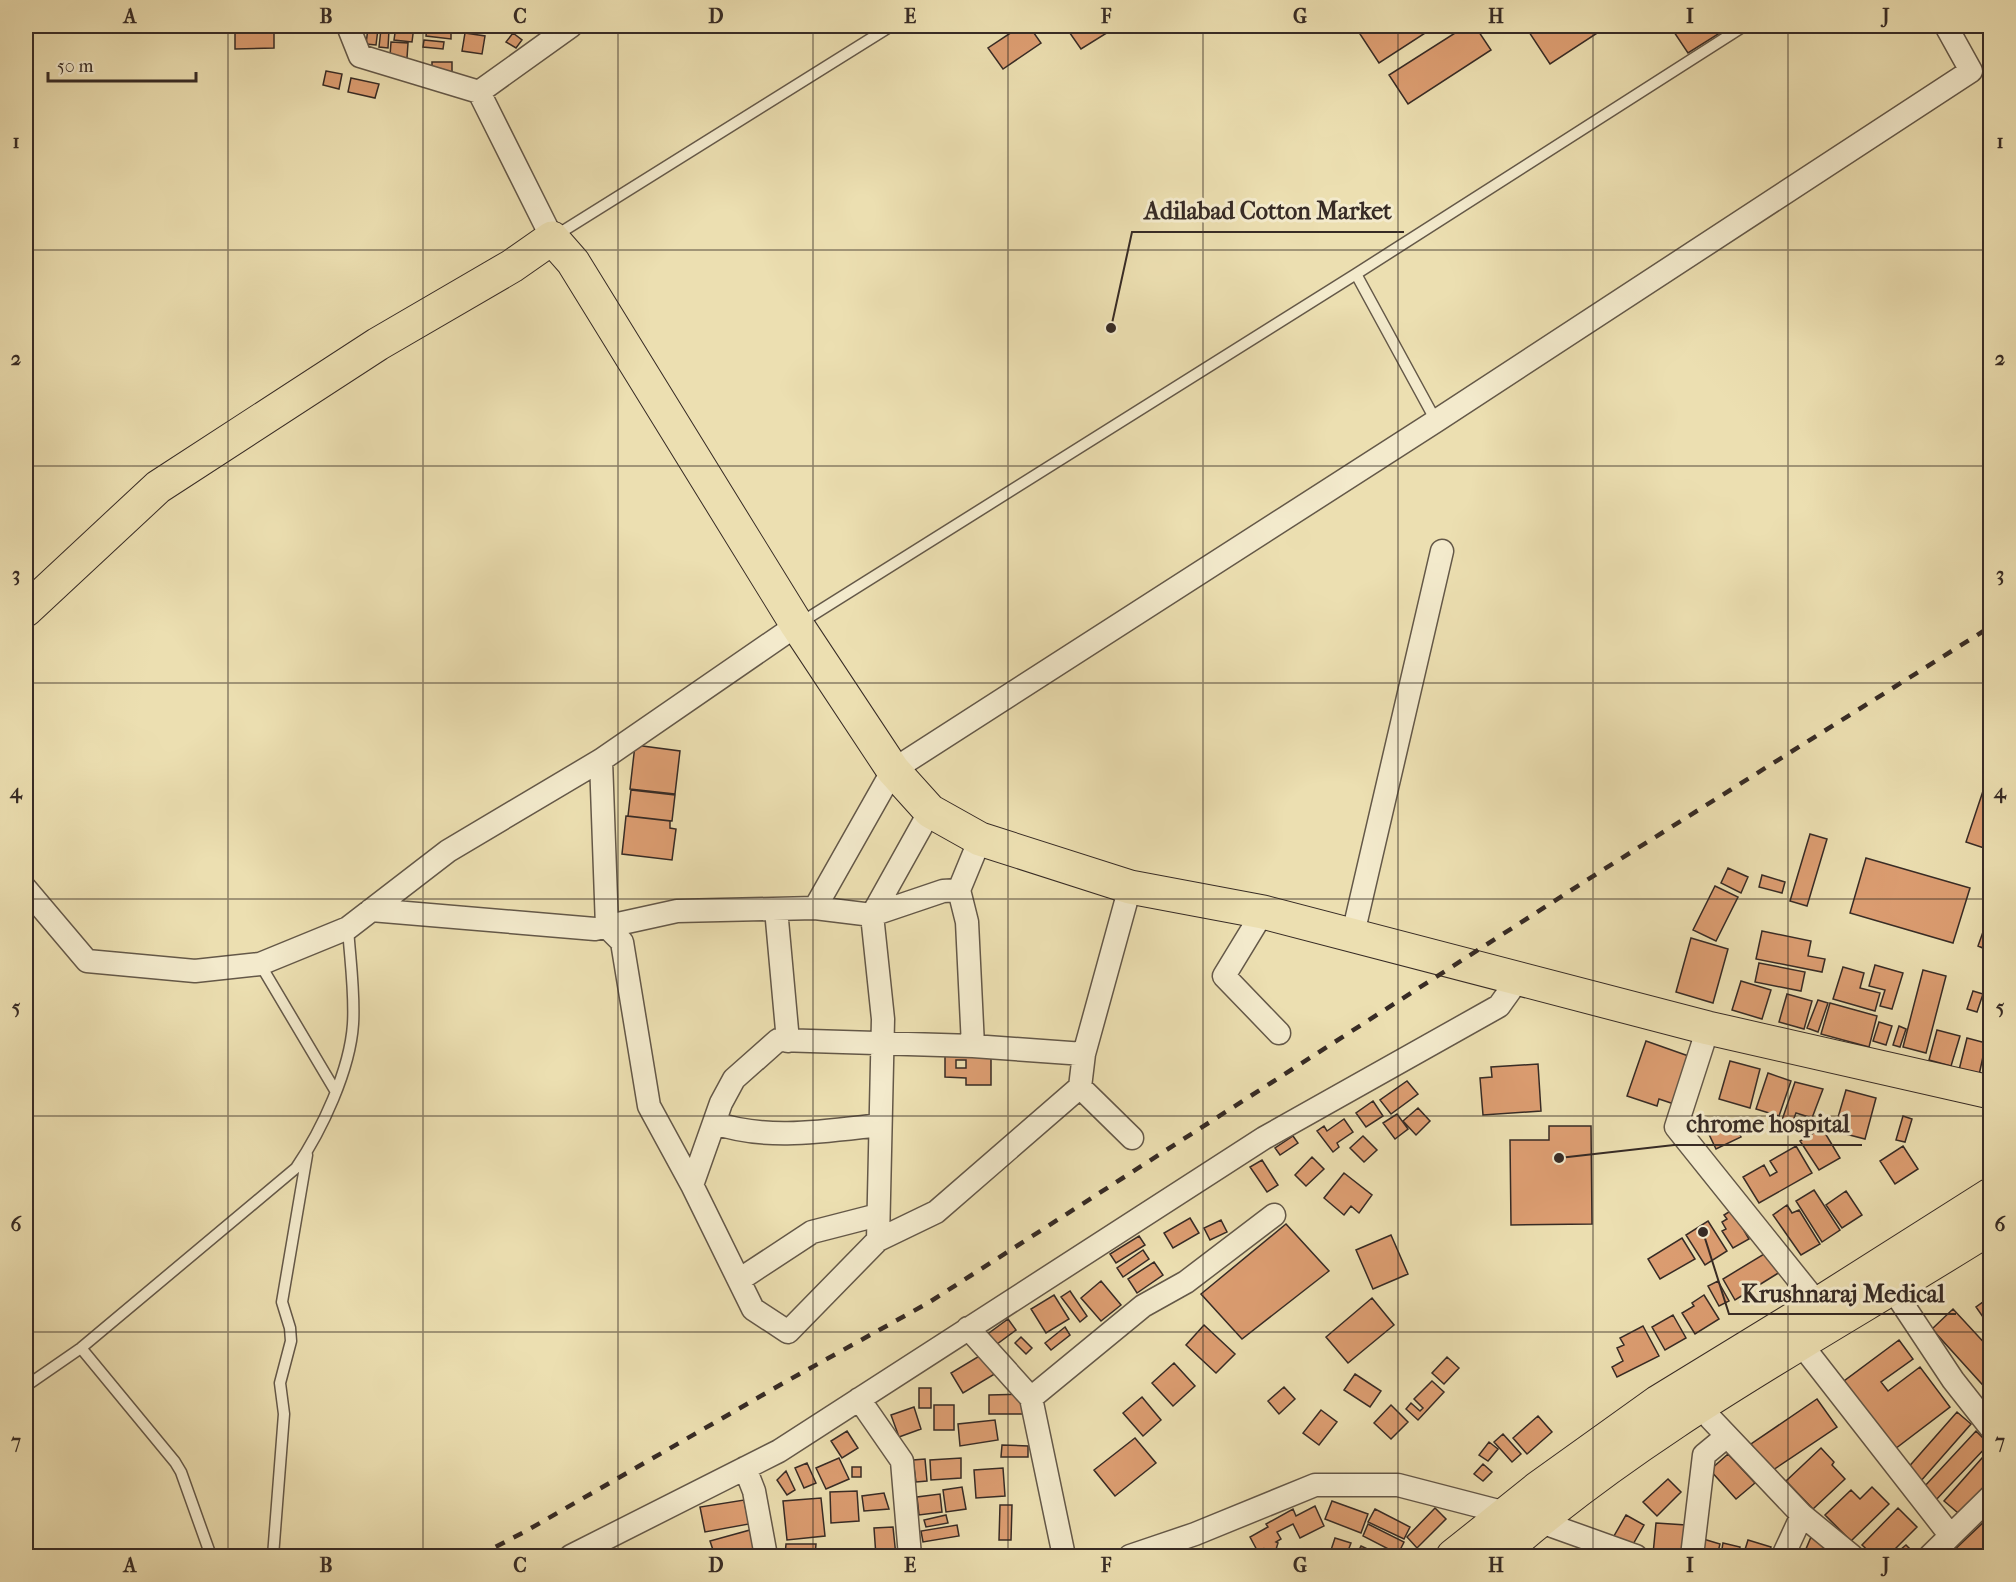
<svg xmlns="http://www.w3.org/2000/svg" width="2016" height="1582" viewBox="0 0 2016 1582" font-family="'IM FELL French Canon',serif">
<style>
.building{fill:#dc9d71;stroke:#372b25;stroke-width:1.5;fill-rule:evenodd}
.lines{fill:none;stroke-linecap:round;stroke-linejoin:round}
.lane-casing{stroke:#645848;stroke-width:13}
.street-casing{stroke:#645848;stroke-width:25}
.primary-casing{stroke:#372b25;stroke-width:35}
.lane{stroke:#f3eacc;stroke-width:10}
.street{stroke:#f3eacc;stroke-width:22}
.primary{stroke:#ecdfb1;stroke-width:33}
.rail{stroke:#372b25;stroke-width:4.5;stroke-dasharray:10 10;stroke-linecap:butt}
.grid{fill:none;stroke:#372b25;stroke-width:1.5;stroke-opacity:0.55}
.leader{fill:none;stroke:#372b25;stroke-width:2}
.callout-dot{fill:#372b25;stroke:#f3eacc;stroke-width:2}
.callout-label{font-size:24px;text-anchor:middle;font-weight:bold;fill:#372b25;stroke:#f3eacc;stroke-width:6;stroke-linejoin:round;paint-order:stroke}
.neatline{fill:none;stroke:#372b25;stroke-width:2}
.grid-label{font-size:20px;text-anchor:middle;font-weight:bold;fill:#372b25}
</style>
<rect width="100%" height="100%" fill="#ecdfb1"/>
<filter id="stains"><feTurbulence type="fractalNoise" baseFrequency=".00333" numOctaves="4"/><feColorMatrix values="0 0 0 0 .2 0 0 0 0 .09 0 0 0 0 .02 0 0 0 .5 -.17"/></filter>
<radialGradient id="worn" r=".72"><stop offset=".6" stop-color="#630" stop-opacity="0"/><stop offset="1" stop-color="#630" stop-opacity=".3"/></radialGradient>
<path class="building" d="M235 26H274V48L235 49Z
M396 26H414L412 42 394 40Z
M427 26 451 29V39L426 36Z
M534 26H548L547 30H534Z
M1021 26H1029L1041 43 1003 69 988 48Z
M1065 26H1118L1081 49Z
M1373 26H1436L1379 63 1360 34Z
M1466 26H1475L1491 50 1408 104 1389 75Z
M1525 26H1608L1550 64Z
M1670 26H1731L1688 53Z
M368 28 378 29 376 45 366 44Z
M381 29 389 30 388 48 379 47Z
M465 33 485 36 482 54 462 51Z
M513 33 522 40 516 48 506 42Z
M424 40 444 42 443 49 423 47Z
M391 42 408 43 407 58 390 56Z
M432 62H452V76H432Z
M326 71 342 74 339 89 323 85Z
M351 78 379 84 375 98 348 92Z
M635 745 680 751 675 794 630 789Z
M1990 770V850L1966 842Z
M631 790 675 795 672 821 628 816Z
M626 816 670 821V828L676 829 672 860 622 854Z
M1810 834 1827 839 1807 906 1790 901Z
M1866 858 1970 888 1953 943 1850 913Z
M1728 868 1748 877 1741 893 1721 883Z
M1762 875 1785 882 1782 893 1759 887Z
M1715 886 1738 897 1716 941 1693 930Z
M1990 912V951L1978 946Z
M1762 931 1811 941 1808 956 1825 959 1822 972 1756 959Z
M1691 938 1728 949 1713 1003 1676 992Z
M1759 963 1805 972 1801 991 1755 982Z
M1875 965 1903 973 1892 1009 1880 1006 1885 990 1869 986Z
M1843 967 1864 973 1860 988 1880 993 1875 1011 1833 999Z
M1923 970 1946 976 1926 1053 1903 1047Z
M1741 981 1771 990 1762 1019 1732 1010Z
M1973 991 1983 994 1977 1012 1967 1009Z
M1787 994 1812 1001 1804 1029 1779 1022Z
M1818 1000 1828 1003 1818 1032 1807 1028Z
M1830 1003 1877 1016 1869 1047 1821 1034Z
M1987 1015 1990 1016V1027L1984 1025Z
M1879 1022 1892 1026 1886 1045 1873 1041Z
M1899 1026 1906 1029 1900 1047 1893 1045Z
M1937 1030 1960 1036 1951 1066 1929 1060Z
M1967 1038 1986 1043 1979 1075 1959 1070Z
M1646 1041 1697 1059 1680 1106 1659 1099 1657 1106 1627 1096Z
M945 1052 991 1057V1085H966V1078L945 1077ZM956 1060H966V1068H956Z
M1730 1061 1760 1069 1750 1108 1719 1099Z
M1538 1064 1541 1111 1483 1115 1480 1078 1492 1077 1491 1067Z
M1768 1073 1791 1081 1779 1116 1756 1109Z
M1407 1081 1418 1094 1391 1114 1380 1100Z
M1795 1082 1823 1089 1812 1118 1796 1113 1791 1126 1781 1123Z
M1846 1090 1876 1098 1865 1139 1834 1131Z
M1373 1101 1383 1116 1366 1127 1356 1113Z
M1418 1108 1430 1121 1416 1135 1403 1121Z
M1397 1114 1408 1129 1395 1139 1383 1123Z
M1903 1116 1912 1119 1905 1142 1896 1140Z
M1344 1119 1353 1132 1337 1143 1339 1147 1333 1152 1317 1131 1324 1126 1327 1131Z
M1721 1121 1725 1128 1734 1123 1741 1137 1716 1149 1706 1128Z
M1549 1126H1591L1592 1224 1511 1225 1510 1140H1549Z
M1822 1128 1840 1158 1819 1170 1800 1141Z
M1293 1136 1298 1143 1280 1155 1275 1148Z
M1363 1136 1377 1150 1364 1162 1350 1148Z
M1796 1146 1812 1173 1759 1203 1743 1177 1764 1165 1770 1176 1777 1172 1770 1161Z
M1903 1146 1918 1169 1895 1184 1880 1161Z
M1312 1157 1324 1169 1306 1186 1295 1175Z
M1262 1160 1278 1185 1267 1192 1250 1167Z
M1344 1173 1372 1195 1359 1213 1351 1206 1344 1215 1324 1198Z
M1814 1190 1840 1230 1822 1242 1796 1201Z
M1846 1191 1862 1215 1842 1228 1826 1205Z
M1787 1205 1792 1213 1799 1210 1820 1244 1801 1255 1773 1215Z
M1732 1210 1749 1239 1733 1248 1722 1231 1726 1229 1722 1222 1727 1219 1724 1215Z
M1190 1218 1199 1233 1173 1248 1164 1233Z
M1221 1220 1227 1232 1210 1240 1204 1228Z
M1708 1221 1727 1251 1705 1265 1686 1235Z
M1286 1224 1329 1271 1242 1339 1201 1294Z
M1391 1235 1408 1274 1373 1289 1356 1250Z
M1139 1236 1145 1245 1116 1263 1110 1254Z
M1682 1238 1695 1259 1660 1279 1648 1259Z
M1143 1250 1149 1259 1123 1277 1117 1268Z
M1769 1251 1780 1272 1735 1300 1723 1279Z
M1154 1262 1163 1275 1137 1293 1128 1279Z
M1101 1281 1121 1305 1101 1321 1081 1298Z
M1718 1281 1729 1301 1719 1306 1708 1286Z
M1070 1291 1087 1316 1080 1322 1061 1297Z
M1054 1295 1069 1319 1046 1333 1031 1309Z
M1704 1295 1719 1319 1695 1334 1682 1313 1694 1306 1692 1303Z
M1990 1297V1327L1976 1307Z
M1372 1298 1394 1325 1348 1363 1326 1337Z
M1953 1309 1990 1349V1393L1932 1329Z
M1673 1315 1686 1338 1665 1350 1652 1327Z
M1008 1319 1016 1330 993 1347 985 1336Z
M1204 1325 1235 1354 1216 1373 1186 1345Z
M1643 1326 1659 1356 1617 1377 1612 1367 1623 1361 1617 1348 1624 1345 1620 1338Z
M1065 1327 1070 1335 1051 1350 1045 1343Z
M1021 1337 1032 1348 1026 1354 1015 1343Z
M1899 1340 1913 1359 1881 1382 1888 1391 1920 1367 1950 1407 1891 1452 1840 1384Z
M986 1352 998 1372 963 1393 951 1373Z
M1447 1357 1459 1368 1444 1384 1432 1373Z
M1174 1363 1195 1386 1173 1406 1152 1383Z
M1355 1374 1381 1391 1370 1407 1344 1390Z
M1432 1381 1444 1392 1418 1420 1406 1409 1411 1403 1420 1411 1423 1408 1414 1399Z
M1284 1387 1295 1399 1279 1414 1268 1401Z
M919 1388H931V1408H919Z
M1024 1394V1414H989V1395Z
M1142 1397 1161 1420 1143 1436 1123 1413Z
M1817 1399 1837 1427 1770 1472 1751 1444Z
M934 1405H954V1430H934Z
M1391 1405 1408 1422 1391 1439 1374 1423Z
M914 1407 921 1429 899 1437 891 1415Z
M1321 1410 1337 1422 1319 1445 1303 1433Z
M1957 1412 1971 1424 1920 1482 1906 1470Z
M1538 1416 1552 1432 1527 1454 1513 1438Z
M995 1420 998 1440 960 1446 958 1424Z
M847 1431 858 1448 842 1458 831 1441Z
M1976 1431 1989 1444 1935 1501 1923 1488Z
M1503 1434 1521 1454 1512 1462 1494 1442Z
M1135 1438 1156 1463 1115 1496 1094 1470Z
M1489 1442 1498 1449 1488 1461 1479 1455Z
M1002 1445 1028 1446V1457H1001Z
M1821 1448 1834 1462 1832 1465 1845 1479 1813 1509 1786 1481Z
M1990 1449V1488L1964 1518 1944 1501Z
M1728 1454 1755 1483 1736 1499 1710 1470Z
M839 1458 849 1479 826 1489 816 1468Z
M961 1458V1478L931 1480 930 1460Z
M925 1459 927 1481 916 1482 913 1460Z
M807 1463 816 1483 804 1488 795 1468Z
M1483 1464 1492 1472 1483 1481 1474 1474Z
M852 1467H861V1477H852Z
M1003 1468 1005 1496 976 1498 974 1470Z
M786 1471 795 1490 787 1495 777 1480Z
M1668 1479 1681 1492 1657 1516 1643 1502Z
M962 1487 966 1509 946 1512 943 1490Z
M1872 1487 1889 1504 1851 1541 1825 1515 1851 1490 1860 1499Z
M857 1491 859 1521 831 1523 830 1492Z
M884 1493 889 1509 864 1511 862 1496Z
M940 1494 942 1512 919 1515 917 1497Z
M821 1498 825 1536 787 1540 783 1501Z
M744 1500 749 1524 705 1532 700 1507Z
M1332 1501 1368 1514 1361 1533 1325 1519Z
M1000 1505H1012L1011 1540H999Z
M1315 1506 1324 1526 1300 1538 1293 1524 1277 1532 1281 1539 1276 1542 1278 1543 1274 1556H1261L1263 1549 1258 1552 1250 1537 1268 1527 1266 1524 1293 1509 1296 1516Z
M1435 1508 1446 1519 1417 1548 1407 1537Z
M1898 1508 1917 1527 1888 1556H1874L1862 1545Z
M1375 1509 1410 1527 1404 1539 1368 1522Z
M946 1515 948 1523 926 1527 924 1520Z
M1626 1515 1644 1525 1632 1546 1614 1536Z
M1990 1516V1556H1948Z
M1656 1523 1686 1525 1683 1556 1653 1554Z
M1368 1524 1404 1542 1398 1554 1363 1536Z
M957 1525 959 1536 923 1542 921 1531Z
M893 1527 896 1556H876L874 1528Z
M750 1530 758 1556H715L710 1541Z
M1811 1537 1841 1549 1838 1556H1803Z
M1335 1538 1351 1543 1346 1556H1329Z
M1700 1538 1720 1544 1717 1556H1695Z
M1748 1540 1771 1547 1768 1556H1743Z
M1723 1543 1740 1547 1738 1556 1721 1555Z
M786 1544H816L815 1556H785Z
M1906 1545 1917 1556H1895L1894 1555Z
M1361 1546 1374 1552 1371 1556H1356Z
M1226 1550 1250 1556H1224Z
M1583 1551H1597V1556H1583Z"/>
<g class="lines">
<g class="lane-casing">
<path id="lane" d="M555 236 891 26
M1356 274 1436 421
M800 623 1356 274 1744 26
M260 964 336 1092
M81 1348 175 1462 181 1472 211 1556
M26 1386 81 1348 296 1168C322 1130 350 1070 353 1024 355 993 350 959 348 928
M273 1556 284 1414 280 1383 291 1341 290 1328 282 1302 307 1155"/>
</g>
<g class="street-casing">
<path id="street" d="M348 26 360 56 479 92 571 26
M479 92 552 238
M601 760 607 927 622 942 649 1106 692 1185 753 1309 788 1332 878 1240
M930 811 872 915 883 1019 878 1240 936 1212 1080 1087
M980 839 959 890 967 922 973 1046 1084 1054 1080 1087 1132 1138
M26 889 87 961 195 971 260 964 348 928 448 851 601 760 797 625
M815 908 893 770 1436 421 1971 71 1946 26
M776 909 788 1041
M371 910 595 929 677 911 815 908 872 915 943 891 959 890
M1263 912 1224 976 1279 1033
M1353 934 1442 551
M1708 1028 1676 1127 1818 1304
M1084 1054 1130 887
M715 1123C767 1141 826 1131 880 1125
M692 1185 721 1103 734 1079 778 1040 973 1046
M1884 1276 1953 1380 1990 1427
M739 1280 812 1232 878 1215
M968 1328 1031 1398 1064 1556
M1801 1344 1950 1535
M1031 1398 1143 1306 1186 1282 1274 1215
M859 1399 902 1461 910 1556
M1702 1405 1711 1419 1802 1515 1852 1556
M745 1468 754 1491 766 1556
M1538 1521 1636 1556
M571 1556 779 1451 1264 1138 1499 1006 1519 978
M1130 1556 1195 1534 1315 1485H1398L1506 1513
M1692 1556 1704 1455 1727 1436
M1783 1556 1802 1515
M1930 1556 1990 1497"/>
</g>
<g class="primary-casing">
<path id="primary" d="M26 610 158 487 378 344 512 266 552 238 573 262 797 625 893 770 930 811 980 839 1130 887 1263 912 1708 1028 1990 1092
M1453 1556 1538 1488 1658 1402 1818 1304 1990 1195
M1498 1556C1646 1425 1823 1333 1990 1228"/>
</g>
<use href="#lane" class="lane"/>
<use href="#street" class="street"/>
<use href="#primary" class="primary"/>
<path class="rail" d="M478 1556 526 1531 787 1381 928 1303 1598 873 1990 627"/>
</g>
<path class="grid" d="M228 26V1556M423 26V1556M618 26V1556M813 26V1556M1008 26V1556M1203 26V1556M1398 26V1556M1593 26V1556M1788 26V1556M26 250H1990M26 466H1990M26 683H1990M26 899H1990M26 1116H1990M26 1332H1990"/>
<path class="leader" d="M1111 328L1132 232H1404M1559 1158L1674 1145H1862M1703 1232L1729 1314H1956"/>
<g class="callout-dot">
<circle cx="1111" cy="328" r="6"/>
<circle cx="1559" cy="1158" r="6"/>
<circle cx="1703" cy="1232" r="6"/>
</g>
<g class="callout-label">
<text x="1268" y="219">Adilabad Cotton Market</text>
<text x="1768" y="1132">chrome hospital</text>
<text x="1843" y="1302">Krushnaraj Medical</text>
</g>
<rect width="2016" height="1582" fill="none" stroke="#ecdfb1" stroke-width="66"/>
<path d="M48 72v9h148v-9" fill="none" stroke="#372b25" stroke-width="3"/>
<text x="57" y="72" font-size="18" fill="#372b25" stroke="#f3eacc" stroke-width="4.5" paint-order="stroke">50 m</text>
<rect x="33" y="33" width="1950" height="1516" class="neatline"/>
<g class="grid-label">
<text x="130" y="23">A</text>
<text x="326" y="23">B</text>
<text x="520" y="23">C</text>
<text x="716" y="23">D</text>
<text x="910" y="23">E</text>
<text x="1106" y="23">F</text>
<text x="1300" y="23">G</text>
<text x="1496" y="23">H</text>
<text x="1690" y="23">I</text>
<text x="1886" y="23">J</text>
<text x="16" y="148">1</text>
<text x="2000" y="148">1</text>
<text x="16" y="365">2</text>
<text x="2000" y="365">2</text>
<text x="16" y="581">3</text>
<text x="2000" y="581">3</text>
<text x="16" y="798">4</text>
<text x="2000" y="798">4</text>
<text x="16" y="1014">5</text>
<text x="2000" y="1014">5</text>
<text x="16" y="1231">6</text>
<text x="2000" y="1231">6</text>
<text x="16" y="1448">7</text>
<text x="2000" y="1448">7</text>
<text x="130" y="1572">A</text>
<text x="326" y="1572">B</text>
<text x="520" y="1572">C</text>
<text x="716" y="1572">D</text>
<text x="910" y="1572">E</text>
<text x="1106" y="1572">F</text>
<text x="1300" y="1572">G</text>
<text x="1496" y="1572">H</text>
<text x="1690" y="1572">I</text>
<text x="1886" y="1572">J</text>
</g>
<rect width="100%" height="100%" filter="url(#stains)"/>
<rect width="100%" height="100%" fill="url(#worn)"/>
</svg>
